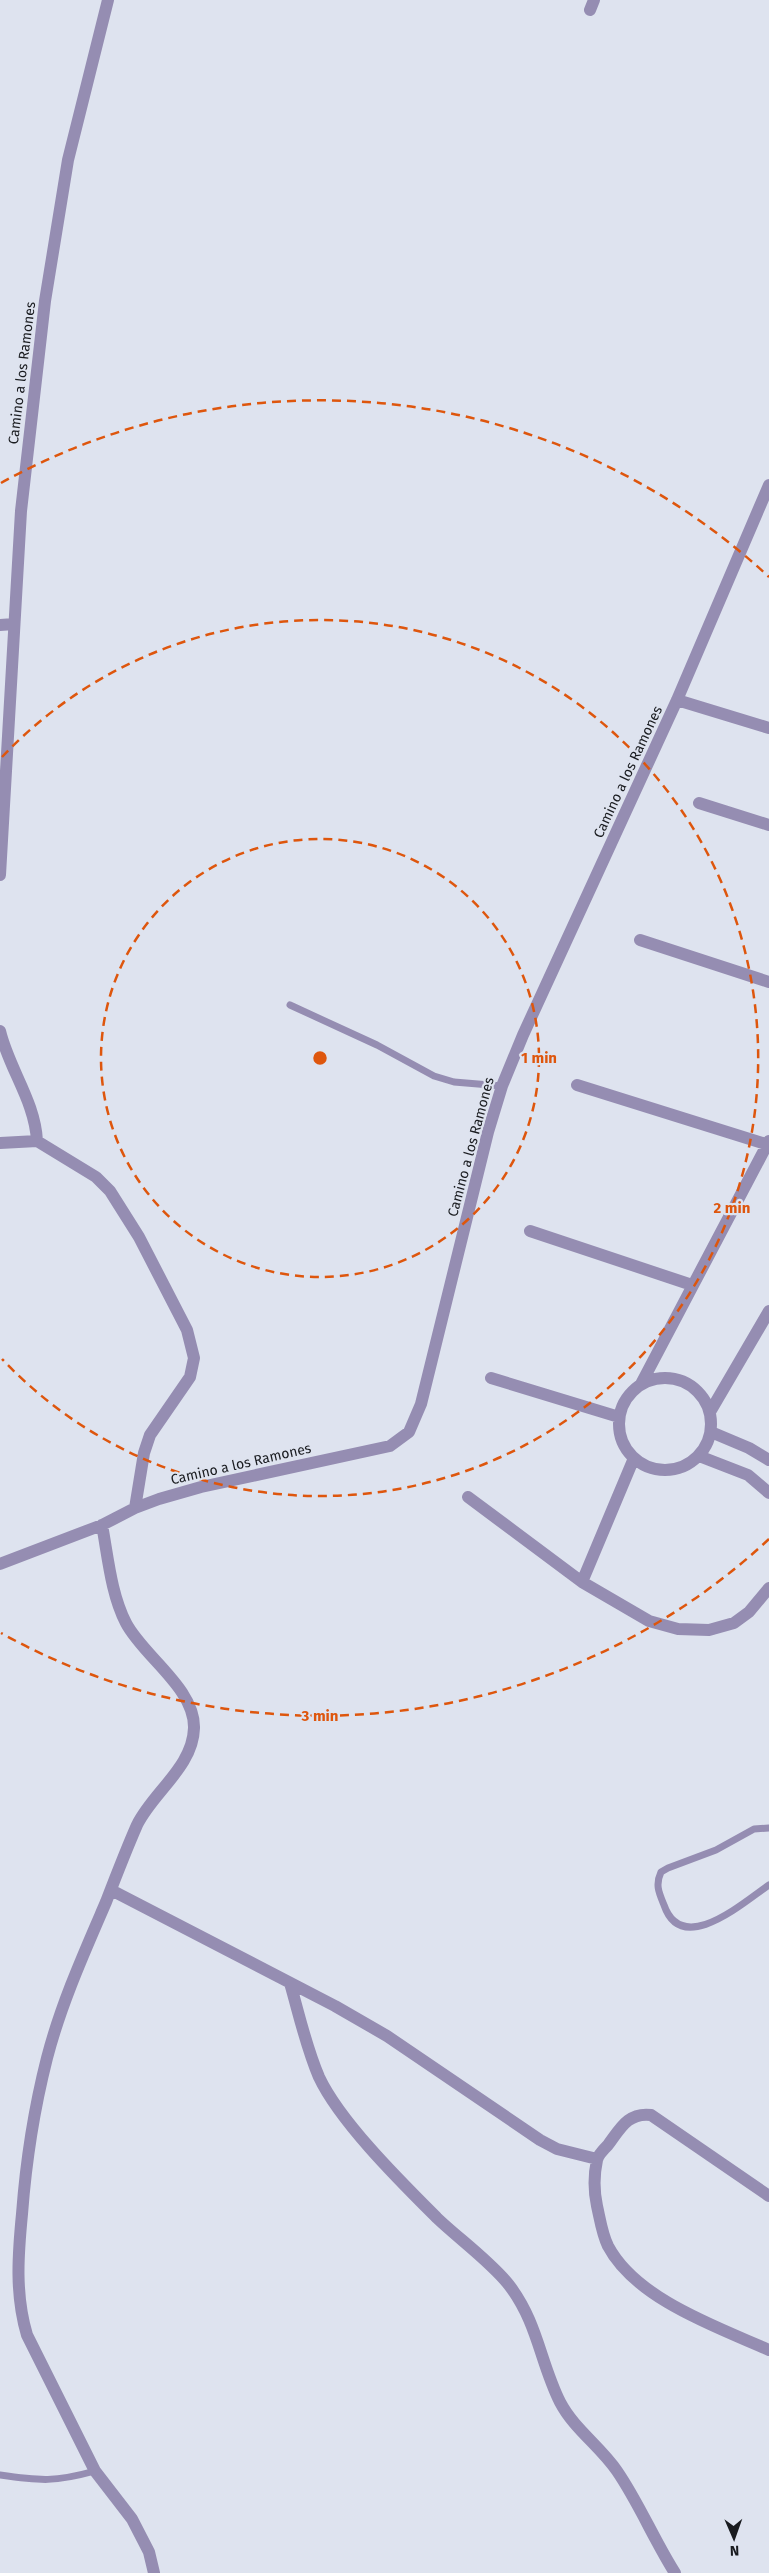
<svg xmlns="http://www.w3.org/2000/svg" width="769" height="2573" viewBox="0 0 769 2573" font-family="'Fira Sans',sans-serif">
<style>
.lines{fill:none;stroke-linecap:round;stroke-linejoin:round}
.lane{stroke:#958db2;stroke-width:7}
.street{stroke:#958db2;stroke-width:12}
.ring{fill:none;stroke:#de560d;stroke-width:2.5;stroke-dasharray:9 6}
.labels{text-anchor:middle;dominant-baseline:central;stroke-width:4.5;stroke-linejoin:round;paint-order:stroke}
.street-label{font-size:14px;fill:#191b1f;stroke:#dee3ef}
.centre{fill:#de560d;stroke:#dee3ef;stroke-width:2.5}
.ring-label{font-size:15px;text-anchor:middle;font-weight:bold;fill:#de560d;stroke:#dee3ef;stroke-width:4.5;stroke-linejoin:round;paint-order:stroke}
</style>
<rect width="100%" height="100%" fill="#dee3ef"/>
<g class="lines">
<path class="lane" d="M290 1005 377 1045 434 1076 454 1082 502 1086
M769 1828 754 1829 716 1850 668 1868 661 1872C655 1885 659 1893 664 1905 682 1958 745 1901 769 1885
M0 2475C41 2481 55 2482 95 2471"/>
<path class="street" d="M590 10 594 0
M0 625 14 624
M677 700 769 728
M699 803 769 825
M0 875 21 511 45 301 68 160 108 0
M640 940 769 982
M0 1031C9 1069 35 1101 37 1141
M577 1085 769 1145
M0 1143 37 1141 96 1177 110 1191 139 1237 187 1330 194 1358 190 1377 150 1435 144 1453 135 1508
M530 1231 692 1285
M491 1378 619 1417
M619 1424a46 46 0 1 1 92 0a46 46 0 1 1-92 0Z
M641 1384 769 1141
M710 1412 769 1311
M711 1432 749 1448 769 1460
M699 1456 748 1475 769 1493
M468 1497 582 1582 649 1621 678 1629 709 1630 734 1623 749 1612 769 1588
M102 1525C108 1557 111 1594 126 1623 143 1656 195 1688 194 1728 193 1767 153 1792 137 1825 126 1850 116 1876 106 1902 84 1953 61 2004 47 2058 34 2109 26 2161 22 2214 18 2255 15 2295 27 2335L95 2471 132 2519 149 2552 154 2573
M0 1564 102 1525 135 1508 159 1499 201 1487 390 1446 409 1432 421 1404 488 1132 502 1086 523 1035 677 700 769 485
M582 1582 634 1458
M111 1890 335 2006 387 2036 540 2140 557 2149 597 2159
M290 1983C299 2014 306 2047 319 2077 340 2122 401 2182 437 2218 459 2239 491 2262 509 2285 538 2323 540 2362 560 2402 574 2429 600 2446 617 2471 639 2503 654 2540 675 2573
M769 2196 651 2115C628 2112 620 2129 608 2145 604 2149 598 2155 597 2160 594 2174 594 2192 597 2206 600 2219 602 2234 608 2246 636 2299 717 2327 769 2350"/>
</g>
<g class="ring">
<circle cx="320" cy="1058" r="219"/>
<path d="M2 757A438 438 0 1 1 2 1359"/>
<path d="M769 1539A658 658 0 0 1 1 1633M1 483A658 658 0 0 1 769 577"/>
</g>
<g class="labels">
<g class="street-label">
<text transform="translate(22 373) rotate(-83)">Camino a los Ramones</text>
<text transform="translate(628 772) rotate(-65)">Camino a los Ramones</text>
<text transform="translate(471 1147) rotate(-75)">Camino a los Ramones</text>
<text transform="translate(241 1464) rotate(-13)">Camino a los Ramones</text>
</g>
</g>
<circle cx="320" cy="1058" r="8" class="centre"/>
<g class="ring-label">
<text x="539" y="1063">1 min</text>
<text x="732" y="1213">2 min</text>
<text x="320" y="1721">3 min</text>
</g>
<g transform="translate(734 2538) rotate(178)" stroke="#dee3ef" stroke-width="4" paint-order="stroke">
<path d="M0-4L9 19L0 12L-9 19Z" fill="#191b1f"/>
<text y="-8" font-size="14" font-weight="bold" text-anchor="middle" fill="#191b1f">N</text>
</g>
</svg>
